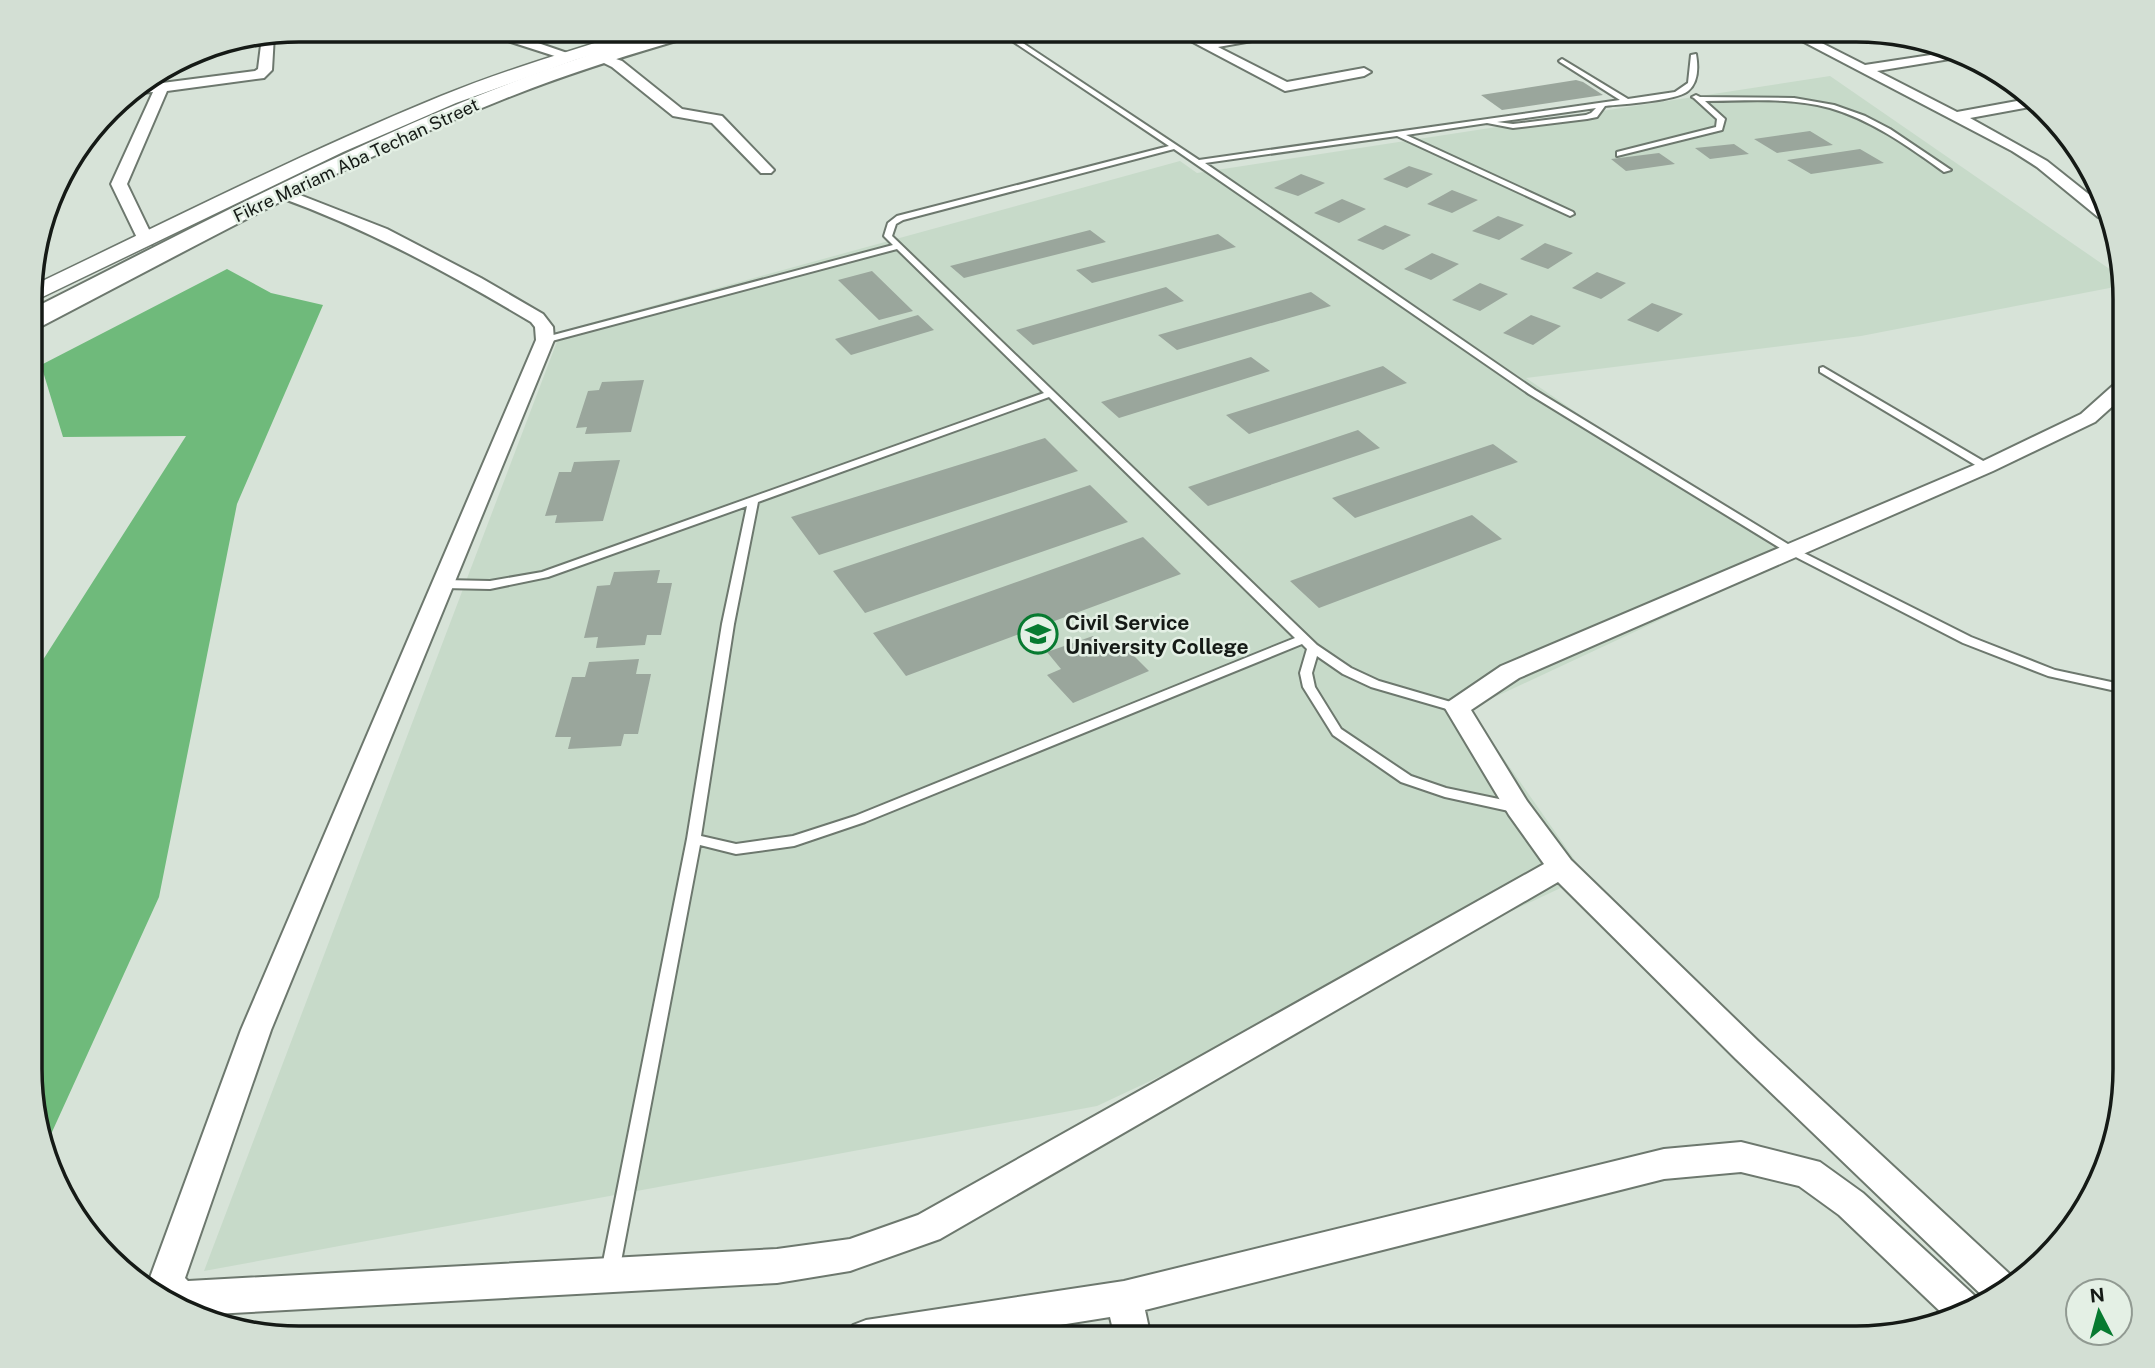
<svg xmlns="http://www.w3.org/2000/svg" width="2155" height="1368" viewBox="0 0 2155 1368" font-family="'Public Sans',sans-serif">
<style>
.built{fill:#c7dac9}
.forest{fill:#6fba7b}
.building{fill:#9aa69c}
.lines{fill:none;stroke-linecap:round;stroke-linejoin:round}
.service-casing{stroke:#6d786e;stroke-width:4}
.minor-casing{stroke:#6d786e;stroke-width:4}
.tertiary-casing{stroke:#6d786e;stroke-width:3}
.primary-casing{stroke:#6d786e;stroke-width:4}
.service{fill:#fff;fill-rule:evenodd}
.minor{fill:#fff;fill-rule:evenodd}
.tertiary{fill:#fff;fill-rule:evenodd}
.primary{fill:#fff;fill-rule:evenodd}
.labels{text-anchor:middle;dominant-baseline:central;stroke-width:5;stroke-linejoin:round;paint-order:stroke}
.far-street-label{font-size:18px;fill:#151a16;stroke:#e4f0e5}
.poi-label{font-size:21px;font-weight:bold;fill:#151a16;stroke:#e4f0e5;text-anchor:start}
.rim{fill:none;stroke:#151a16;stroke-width:3.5}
</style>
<rect width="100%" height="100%" fill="#d7e3d8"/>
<path class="built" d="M1830 76 2124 279 2125 285 1861 336 1526 378 1791 559 1469 709 1586 876 1097 1106 204 1271 561 331 1180 161 1197 173Z"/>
<path class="forest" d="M227 269 271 293 323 305 237 504 159 897 47 1143 32 1104V677L186 436 63 437 41 365Z"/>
<path class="building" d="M1576 80 1583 82 1603 95 1502 110 1481 95Z
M1810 131 1833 145 1777 153 1754 139Z
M1734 144 1749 154 1710 159 1695 148Z
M1860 149 1884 163 1811 174 1787 160Z
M1659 153 1675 164 1626 171 1611 159Z
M1409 166 1433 174 1407 188 1383 179Z
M1301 174 1325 183 1298 196 1274 188Z
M1452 190 1478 200 1452 213 1427 204Z
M1342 199 1366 209 1339 223 1314 213Z
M1498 216 1524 225 1499 240 1472 231Z
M1385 225 1411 235 1383 250 1357 240Z
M1090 230 1106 242 964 278 950 266Z
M1218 234 1236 247 1092 283 1076 270Z
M1545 243 1573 253 1548 269 1520 259Z
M1432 253 1459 264 1431 280 1404 269Z
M872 271 913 311 879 320 838 280Z
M1597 272 1626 283 1601 299 1572 288Z
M1480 283 1508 294 1480 311 1452 300Z
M1166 287 1184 301 1033 345 1016 330Z
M1311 292 1331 306 1177 350 1158 335Z
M1652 303 1683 314 1658 332 1627 320Z
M918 315 934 330 851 355 835 339Z
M1531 315 1561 326 1533 345 1503 333Z
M1251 357 1270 371 1119 418 1101 402Z
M1383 366 1407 383 1249 434 1226 415Z
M644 380 631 432 585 434 587 427 576 428 588 391 599 390 602 382Z
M1358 430 1380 448 1208 506 1188 487Z
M1045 438 1078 471 819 555 791 517Z
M1493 444 1518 462 1355 518 1332 498Z
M620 460 603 521 555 523 557 515 545 516 559 472H571L574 462Z
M1090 485 1128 522 865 613 833 571Z
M1472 515 1502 539 1319 608 1290 581Z
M1143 537 1181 574 906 676 873 633Z
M660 570 657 583H672L661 635H647L645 645 596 648 598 637 584 638 597 586 610 585 614 572Z
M1093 636 1106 651 1122 644 1149 671 1073 703 1047 675 1061 669 1047 652Z
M639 659 636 674H651L638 734H624L621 746 568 749 571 737H555L572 677H585L589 662Z"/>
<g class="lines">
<g class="service-casing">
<path id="service" d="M996 30H1003L1199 160 1620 100 1560 62 1559 61 1562 59 1628 99 1675 92 1688 83 1691 55 1696 54C1698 65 1699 82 1688 91 1676 101 1623 104 1605 106L1597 117 1587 119 1513 128 1487 123 1406 135 1573 212 1574 214 1570 216 1397 136 1205 163 1535 390 1796 549 1971 637 2055 670 2125 685V693L2048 676 1963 643 1788 553 1529 394 1174 149 903 220 896 224 892 236 1317 645 1351 668 1379 681 1461 705 1463 708 1457 712 1371 687 1343 674 1317 656 1312 673 1315 687 1341 729 1411 776 1446 788 1518 803 1523 805 1525 808 1523 811 1518 813 1445 797 1401 782 1333 735 1303 687 1300 673 1307 649 1302 644 865 822 794 846 736 854 700 845 619 1272 616 1278 610 1280 604 1278 601 1272 687 839 722 624 747 506 548 577 490 589 444 588 438 584 444 580 490 581 542 572 1044 393 897 249 548 342H542L540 340 542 338 893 245 884 236 888 223 897 216 1169 146ZM1596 108 1591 113 1586 115 1513 124 1497 122ZM1049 397 1295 638 855 816 793 836 736 844 701 836 734 624 758 502Z
M1696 95 1700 97 1794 98 1834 105 1865 116 1890 129 1951 170 1944 172C1909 147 1872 120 1830 108 1790 97 1746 101 1705 101L1725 119 1722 130 1617 156V152L1716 127 1717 119 1694 98 1692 97Z
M1823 367 1990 465 1991 467 1986 470 1982 469 1820 372V368Z"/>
</g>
<g class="minor-casing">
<path id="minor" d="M482 30H500L576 56 569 60 564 59 483 33Z
M1170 30H1185L1207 41 1270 30H1297L1291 34 1218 47 1287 82 1364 68 1371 72 1364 76 1285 91Z
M1781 30H1796L1865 65 1957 51 1968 56 1877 71 1957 112 2028 99 2035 106 1970 118 2047 161 2101 204 2106 218 2098 217 2037 167 2012 151Z
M274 35 272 70 264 78 167 91 127 184 154 240 152 244H140L111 184 153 92 125 94 139 86 255 71 258 69 262 37Z
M601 54 622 61 682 109 722 116 774 170 771 173H761L712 123 673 116 612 67 594 58Z
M282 188 387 229 481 278 543 314 553 327 554 340 271 1030 185 1278 188 1281 777 1249 850 1239 918 1215 1544 864 1509 815 1445 708 1448 702 1501 666 1979 463 2081 414 2118 381 2125 379V395L2095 422 1993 471 1519 678 1471 710 1527 801 1571 860 1758 1041 2015 1279 1990 1303 1736 1059 1558 882 940 1239 850 1271 777 1283 195 1315 154 1295 148 1283 241 1030 536 340 535 327 531 322C449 273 366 228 276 196L274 193Z
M1741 1142 1820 1162 1863 1193 1977 1298 1980 1306 1945 1316 1839 1215 1799 1186 1741 1172 1664 1179 1145 1310 1151 1338H1115L1110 1317 979 1338H848L853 1325 866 1320 1124 1281 1664 1149Z"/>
</g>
<g class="tertiary-casing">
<path id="tertiary" d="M637 30H662L660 34 575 60 456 103 343 152 32 302V286C168 221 302 153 441 96 505 70 572 50 637 30Z"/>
</g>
<g class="primary-casing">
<path id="primary" d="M671 30H703L700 34C634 53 568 73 504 99 344 163 194 247 42 326L32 328V309C241 204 445 92 671 30Z"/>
</g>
<use href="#service" class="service"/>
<use href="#minor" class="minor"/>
<use href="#tertiary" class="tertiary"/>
<use href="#primary" class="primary"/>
</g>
<defs>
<g id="university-ring" transform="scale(2.0125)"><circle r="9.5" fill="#e4f0e5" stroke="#077a30" stroke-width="1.5"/><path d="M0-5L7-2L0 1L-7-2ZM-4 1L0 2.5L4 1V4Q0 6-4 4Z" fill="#077a30"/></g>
</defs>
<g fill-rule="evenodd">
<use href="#university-ring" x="1038" y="634"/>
</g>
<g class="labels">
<g class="far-street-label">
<text transform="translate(356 160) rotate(-25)">Fikre Mariam Aba Techan Street</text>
</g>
<g class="poi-label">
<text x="1065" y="622">Civil Service<tspan x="1065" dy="24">University College</tspan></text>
</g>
</g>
<path d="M0 0H2155V1368H0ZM299 42H1856A257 257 0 0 1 2113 299V1069A257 257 0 0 1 1856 1326H299A257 257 0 0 1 42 1069V299A257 257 0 0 1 299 42Z" fill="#d3dfd4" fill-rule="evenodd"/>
<path class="rim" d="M299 42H1856A257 257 0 0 1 2113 299V1069A257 257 0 0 1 1856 1326H299A257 257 0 0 1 42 1069V299A257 257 0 0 1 299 42Z"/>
<g transform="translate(2099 1312) rotate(354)"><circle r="33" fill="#e4f0e5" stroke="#919a92" stroke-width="2"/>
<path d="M0-5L12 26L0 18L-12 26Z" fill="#077a30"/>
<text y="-10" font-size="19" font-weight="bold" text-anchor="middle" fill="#151a16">N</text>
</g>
</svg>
